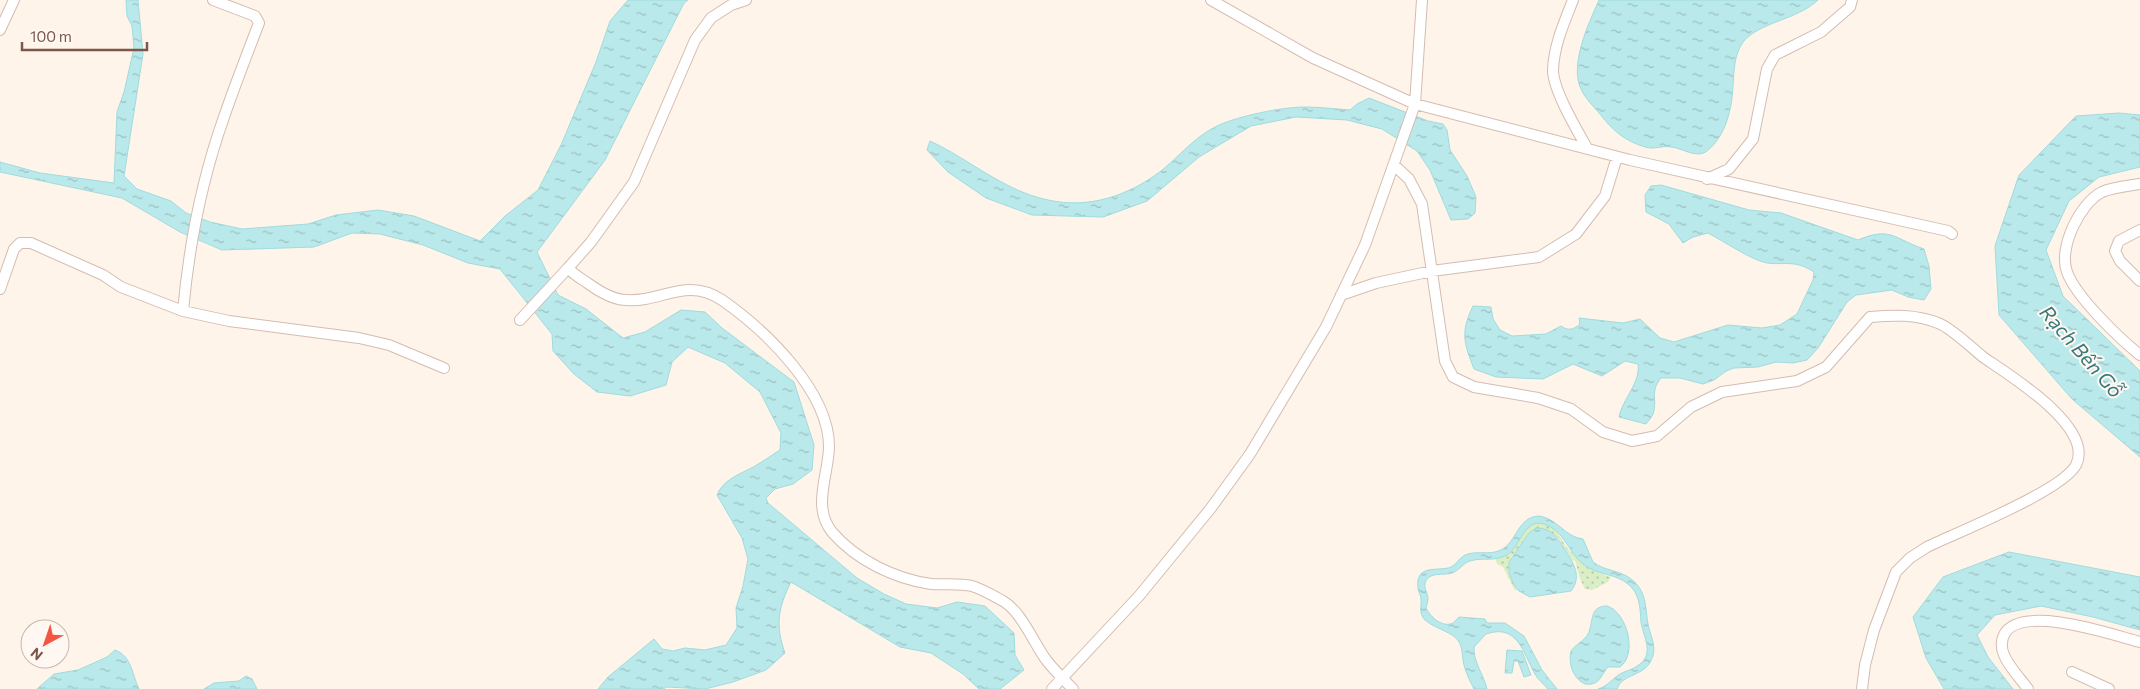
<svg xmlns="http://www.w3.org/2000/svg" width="2140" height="689" viewBox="0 0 2140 689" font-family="Commissioner,sans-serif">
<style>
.grass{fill:url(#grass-dots)}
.water{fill:url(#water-ripples);stroke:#a0dbde}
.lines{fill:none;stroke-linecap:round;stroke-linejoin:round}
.minor-casing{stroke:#d5bcb0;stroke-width:12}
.minor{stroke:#fff;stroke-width:10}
.labels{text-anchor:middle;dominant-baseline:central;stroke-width:4;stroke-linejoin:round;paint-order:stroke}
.water-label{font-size:20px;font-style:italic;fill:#38777b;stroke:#fff8f2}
</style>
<defs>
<pattern id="grass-dots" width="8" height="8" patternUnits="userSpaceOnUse" patternTransform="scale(1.25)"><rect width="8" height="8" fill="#daefc5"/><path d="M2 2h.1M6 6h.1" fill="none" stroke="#b6c4a2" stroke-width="1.8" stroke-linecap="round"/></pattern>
<pattern id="water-ripples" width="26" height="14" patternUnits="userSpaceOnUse" patternTransform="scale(1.25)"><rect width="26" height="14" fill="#bae9eb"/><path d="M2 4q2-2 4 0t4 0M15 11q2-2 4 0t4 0" fill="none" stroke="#9cc0c0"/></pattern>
</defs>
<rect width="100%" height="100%" fill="#fef4e9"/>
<path class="grass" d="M1534 523C1559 522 1558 539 1571 552 1581 561 1598 574 1611 577L1608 582 1592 590 1585 589 1580 579 1575 560 1573 561 1558 537 1536 528C1528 532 1519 549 1511 557V578L1517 589 1515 591 1503 567 1497 564 1495 559C1524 550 1515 534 1534 523Z"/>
<path class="water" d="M126 0H138L143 54 124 176 137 189 171 201 186 213 210 222 242 229 308 224 336 215 378 210 414 216 480 241 505 216 538 190 561 145 596 62 610 21 628 0H688L684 3 605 160 537 252 558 295 586 309 623 338 645 332 681 310 705 312 722 328 794 382 814 445 812 470 793 484 775 489 766 498 768 503 857 578 884 594 906 604 937 608 957 602 985 606 1014 633 1015 655 1024 670 1000 689H979L963 674 931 653 900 647 791 582C778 608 775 625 785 653L766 670 733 682 705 689 667 687 663 689H598L608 677 654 639 662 649 673 651 685 648 705 650 726 645 737 628 736 608 743 586 748 559 742 538 717 495C724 477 745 473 760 463 767 459 773 454 780 450L781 433 760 392 725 363 688 347 672 362 666 385 630 396 597 392 574 374 553 351 552 334 500 269 468 263 423 245 380 234 352 233 314 247 222 250 180 232 122 198 0 172V162L40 173 114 183 117 112 124 92 134 48 132 26 127 16Z
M1599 0H1818C1797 20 1759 22 1743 42 1734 55 1734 71 1733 86 1732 108 1726 136 1707 151 1697 159 1682 148 1671 147 1663 145 1655 150 1645 147 1625 141 1613 131 1600 114 1594 107 1586 99 1582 91 1568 66 1589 23 1599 0Z
M1369 98 1428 121 1443 124 1447 130 1450 150 1467 176 1476 197 1475 213 1468 219 1451 220 1430 170 1417 151 1382 129 1347 120 1296 117 1251 126 1199 157 1147 201 1103 217 1032 215 986 198 948 172 927 150 930 141C969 159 1004 191 1048 200 1089 209 1128 196 1161 171 1180 156 1194 137 1217 126 1238 116 1282 107 1305 107 1320 107 1335 109 1350 110L1357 104Z
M2119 113 2140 115V167L2099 177 2069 201 2046 250 2063 296 2140 371V457L2072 399 1999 315 1995 246 2019 175 2076 116Z
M1661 185 1749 210 1781 213 1858 240C1891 226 1894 239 1924 249L1929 266 1931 289 1924 300 1908 297 1892 290 1856 295 1847 302 1818 348 1807 360 1793 363 1776 362 1758 367 1734 368 1726 371 1714 380 1703 384 1680 378H1661C1649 393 1658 399 1653 414 1652 417 1648 421 1646 424L1619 417C1622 400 1641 382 1638 364L1625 361 1602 376 1573 364 1543 379 1496 377 1474 369C1464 343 1460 333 1473 306L1491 307 1493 319 1500 330 1512 336 1546 334 1561 326C1568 331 1573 330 1580 324L1579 318 1623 323 1640 319 1660 338 1674 342 1728 325 1762 328 1780 325 1797 314 1813 280 1814 272C1792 257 1778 268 1760 261 1742 254 1725 242 1708 233L1693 237 1683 243 1669 224 1646 212 1645 195 1651 186Z
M1540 516C1559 520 1565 537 1583 539L1593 562C1604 571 1620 570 1631 579 1647 591 1645 607 1648 624 1651 639 1659 649 1649 664 1641 676 1621 675 1617 689H1598C1608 686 1612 679 1620 674 1625 671 1632 670 1637 666 1656 655 1643 637 1641 622 1640 607 1640 594 1628 584 1615 573 1596 575 1583 564 1568 552 1564 530 1544 524 1524 518 1521 546 1507 555 1494 562 1482 557 1470 561 1463 563 1459 571 1452 573 1443 576 1429 571 1425 583 1424 588 1427 592 1428 597 1428 601 1427 605 1426 608 1431 618 1443 628 1453 623L1459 617 1485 619 1487 623H1505L1524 636 1542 670 1557 689H1548C1544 684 1538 680 1535 674 1523 653 1518 623 1486 634L1474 647C1473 662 1484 675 1487 689H1474C1470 681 1466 673 1464 665 1462 657 1463 649 1459 642 1454 632 1435 629 1425 620 1418 612 1422 608 1421 599 1421 595 1418 592 1418 588 1415 563 1439 572 1451 567 1457 564 1459 558 1465 555 1474 551 1486 554 1495 552 1518 547 1515 516 1540 516Z
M1536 528C1553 528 1558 539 1566 551 1574 564 1582 577 1571 591L1530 597 1519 591 1514 585 1509 573V562L1529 533Z
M2009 552 2140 577V630L2093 617 2041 606 1995 615 1977 635 1988 657 2013 689H1944L1926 658 1913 617 1943 577Z
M1607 606C1627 612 1638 654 1620 667H1608C1600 676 1600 686 1585 684 1573 679 1568 663 1571 651 1575 645 1582 642 1586 637 1595 626 1587 606 1607 606Z
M115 650C132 656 132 675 139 689H37L54 674 78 670 107 657Z
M1507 650 1522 651 1531 675 1524 677 1518 661H1514L1512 673H1505Z
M246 676 252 679 257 689H204L214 683 239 681Z"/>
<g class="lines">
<g class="minor-casing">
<path id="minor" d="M746 0 731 5 711 18 695 40 634 182 591 242 568 268C574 275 582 279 589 284 600 292 613 300 627 300 660 303 686 276 722 300 765 330 830 392 829 448 828 476 812 507 832 532 856 560 895 579 931 584 944 585 959 583 972 586 982 589 994 596 1003 601 1022 612 1034 644 1047 661 1055 671 1064 680 1073 689
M1211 0 1313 58 1415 104 1630 160 1948 231 1952 234
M1573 0C1564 23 1554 45 1553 70 1553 90 1577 130 1587 148
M0 30 14 0
M1394 165 1409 179 1422 204 1445 361 1453 377 1474 387 1538 398 1571 409 1603 432 1632 441 1657 436 1691 407 1722 392 1797 381 1826 367 1870 317C1893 315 1916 314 1938 323 1950 327 1972 348 1983 357 2009 375 2095 427 2076 465 2062 491 1958 532 1927 547L1910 558 1896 572 1874 630 1865 665 1862 689
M1707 179 1729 169 1753 139 1767 69 1775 55 1821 32 1850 7 1852 0
M2140 184C2128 186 2114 187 2102 192 2080 203 2058 248 2067 272 2076 297 2119 338 2140 355
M2140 230 2119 241 2115 251 2120 261 2140 281
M0 289 14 249 20 243H31L103 275 121 287 183 311 229 321 359 338 389 345 444 368
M1341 295 1376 283 1432 271 1539 257 1576 234 1605 196 1617 157
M183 311C189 245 202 179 224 117 235 85 247 54 259 23L255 16 213 0
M520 320 568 268
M2072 672 2109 689
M1052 689 1139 596 1211 508 1250 454 1326 327 1365 245 1415 104 1422 0
M2028 689C2020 678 2009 667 2004 655 2001 648 2001 640 2005 633 2024 604 2113 635 2140 642"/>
</g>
<use href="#minor" class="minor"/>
</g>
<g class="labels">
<g class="water-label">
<text transform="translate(2082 351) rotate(49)">Rạch Bến Gỗ</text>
</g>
</g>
<g transform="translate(45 644) rotate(220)"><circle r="24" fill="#fff8f2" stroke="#cbb7ae"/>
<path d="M0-4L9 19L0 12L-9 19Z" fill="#f35743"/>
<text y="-8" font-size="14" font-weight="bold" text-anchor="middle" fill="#7d5649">N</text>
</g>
<path d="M22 42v8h125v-8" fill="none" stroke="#7d5649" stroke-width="2.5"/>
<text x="30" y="42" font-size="15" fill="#7d5649" stroke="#fff8f2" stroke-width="4" paint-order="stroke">100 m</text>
</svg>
